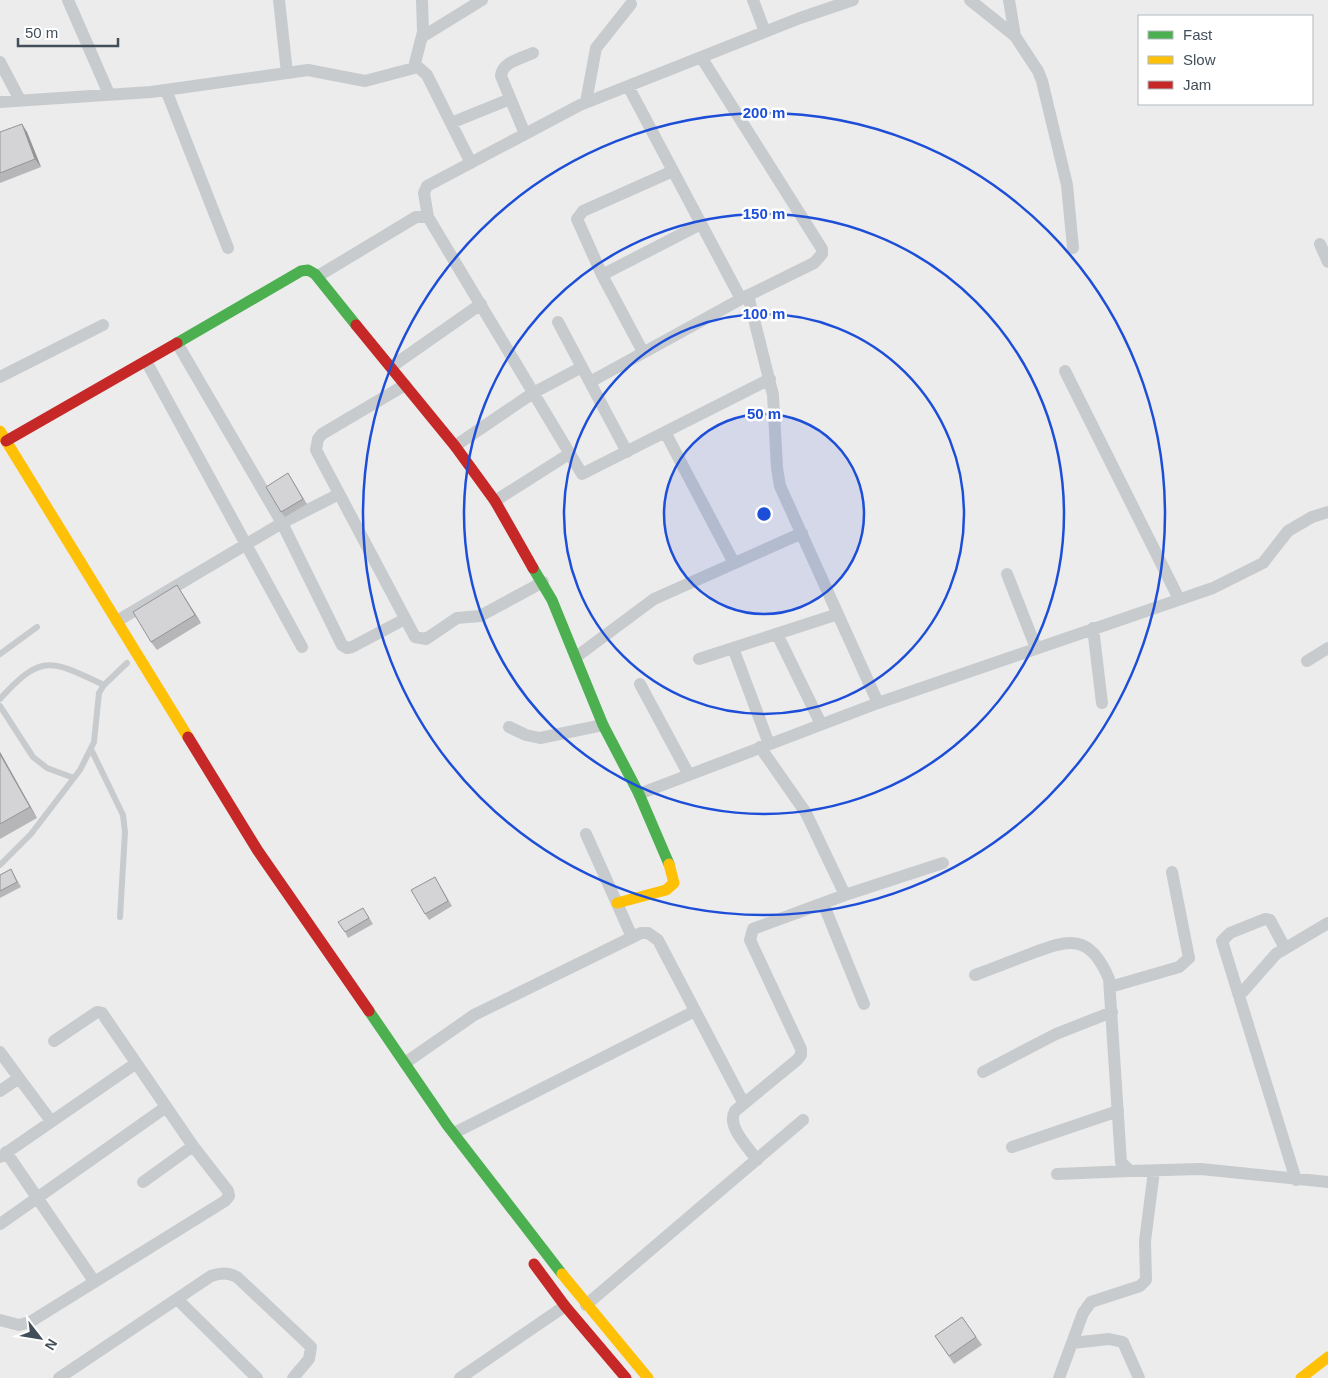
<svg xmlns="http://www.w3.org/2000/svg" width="1328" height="1378" viewBox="0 0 1328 1378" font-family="Arial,sans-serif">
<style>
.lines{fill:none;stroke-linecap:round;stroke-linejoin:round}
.lane{stroke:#c8cbcd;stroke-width:6}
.street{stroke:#c8cbcd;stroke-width:12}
.fast{stroke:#4caf50;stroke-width:11}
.slow{stroke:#ffc107;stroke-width:11}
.jam{stroke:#c62828;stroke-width:11}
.wall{fill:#b6b6b9}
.shaded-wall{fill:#949496}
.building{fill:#d4d4d7;stroke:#949496}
.ring{fill:none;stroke:#1d4ed8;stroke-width:2.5}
.centre{fill:#1d4ed8;stroke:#fff;stroke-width:2.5}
.ring-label{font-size:15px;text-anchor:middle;font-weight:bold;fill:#1d4ed8;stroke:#fff;stroke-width:5;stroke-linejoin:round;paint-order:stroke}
</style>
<rect width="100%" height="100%" fill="#edecec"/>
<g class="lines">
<path class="lane" d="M0 654 37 627
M0 699C42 652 52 661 104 685
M0 706 33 757 47 768 74 778
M91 749 123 815 125 832 120 917
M0 865 31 834 80 770 94 742 99 693 104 685 127 663"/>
<path class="street" d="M68 0 109 94
M279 0 287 73
M753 0 765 32
M970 0 1015 36
M1009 0 1015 36 1038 71 1042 81 1067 185 1073 248
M422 37 482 0
M0 62 20 100
M414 67 423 32 422 0
M628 86 741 299
M166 90 228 248
M0 102 151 92 308 70 365 81 418 67 427 75 471 163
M586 102 596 48 631 4
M451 123 510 99
M525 134 501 76C502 62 522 58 533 53
M428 217 424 193 427 186 580 105 800 18 853 0
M1320 244 1328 262
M602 275 701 224
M318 276 416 217H428L582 474 770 379
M748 295 773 395 777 468 780 486 878 703
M558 322 627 452
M177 343 282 523 342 645 347 648 352 647 405 619
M643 352 602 275 577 219 583 211 673 171
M146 361 302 647
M391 367 481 304
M1065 371 1179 599
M0 377 103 325
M590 382 741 299 814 263 822 254V249L701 57
M405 385 322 434 318 439 316 450 415 637 426 639 457 618 480 616 543 582
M665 432 734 563
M455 446 533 393 582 367
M495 501 569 454
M1007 574 1036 648
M117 621 282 523 339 494
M1093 628 1102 703
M777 634 821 724
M733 648 769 744
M576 657 654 599 802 533
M699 659 838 614
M1307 661 1328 648
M640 684 689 775
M509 727 526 735 540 738 603 725
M760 747 806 813 845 895
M639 794 878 703 1213 588 1263 563 1288 531 1312 517 1328 512
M586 834 632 937
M823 903 864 1004
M1285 948 1270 920 1265 919 1230 933 1222 941 1296 1180
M975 975C994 968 1012 961 1030 954 1069 939 1090 933 1109 979L1121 1162 1130 1171 1201 1169 1328 1182
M1110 987 1179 967 1189 958 1172 872
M1239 996 1276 954 1328 923
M0 1052 19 1078
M405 1063 474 1015 641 933H648L658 940 744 1104
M983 1072 1056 1034 1112 1012
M0 1091 19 1078 51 1121
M454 1133 695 1011
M1012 1147 1118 1111
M6 1152 94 1281
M0 1157 135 1064
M757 1160C748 1147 726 1126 735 1111L797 1060 801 1055V1049L750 940 753 929 845 895 943 863
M1057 1174 1130 1171
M143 1182 193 1146
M0 1224 166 1107
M177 1299 257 1378
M586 1305 803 1120
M0 1320 19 1325 30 1322 225 1201 229 1196 228 1191 193 1146 102 1013 97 1012 54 1041
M1072 1343 1109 1339 1123 1342 1139 1378
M59 1378 211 1276C221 1273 227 1272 237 1277L307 1343 311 1347 309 1359 293 1378
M460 1378 565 1306
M1059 1378 1083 1313 1091 1302 1140 1286 1146 1280 1145 1241 1154 1171"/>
<path class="fast" d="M177 343 301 271 308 270 315 274 356 325
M533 568 552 600 603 725 639 794 669 864
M369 1011 447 1125 562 1274"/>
<path class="slow" d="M0 431 188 737
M617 903 666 890 674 883 669 864
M562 1274 648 1378
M1301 1378 1328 1357"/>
<path class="jam" d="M356 325 455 446 495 501 533 568
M6 441 177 343
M188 737 258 851 369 1011
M534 1264 565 1306 626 1378"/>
</g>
<path class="wall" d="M0 132H27L41 167 0 183Z
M288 473 307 504 285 517 281 512Z
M177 585 201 623 157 650 151 642Z
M0 752 37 818 0 839Z
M11 869 21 887 0 898V875Z
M435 877 452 906 429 920 425 914Z
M363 908 373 924 348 938 345 932Z
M962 1317 982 1345 954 1364 935 1336Z"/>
<path class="shaded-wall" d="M22 124 27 132 41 167 35 159Z
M177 585 182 593 201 623 195 615Z
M0 752 37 818 30 807 0 754Z"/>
<path class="building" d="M22 124 35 159 0 173V132Z
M288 473 303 499 281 512 266 487Z
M177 585 195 615 151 642 133 612Z
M0 754 30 807 0 824Z
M11 869 17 882 0 891V875Z
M435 877 448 901 425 914 411 890Z
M363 908 369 918 345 932 338 922Z
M962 1317 976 1337 949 1356 935 1336Z"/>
<circle cx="764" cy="514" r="100" fill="#1d4ed8" fill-opacity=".12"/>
<g class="ring">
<circle cx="764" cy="514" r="100"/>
<circle cx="764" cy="514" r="200"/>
<circle cx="764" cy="514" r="300"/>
<circle cx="764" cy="514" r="401"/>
</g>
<circle cx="764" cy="514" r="8" class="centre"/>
<g class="ring-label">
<text x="764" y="118">200 m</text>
<text x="764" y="219">150 m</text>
<text x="764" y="319">100 m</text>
<text x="764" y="419">50 m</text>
</g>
<rect x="1138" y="15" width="175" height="90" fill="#ffffff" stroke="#b3b9bd"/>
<rect x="1148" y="31" width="25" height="8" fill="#4caf50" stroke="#b3b9bd"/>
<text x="1183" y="40" font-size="15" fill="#424f5a">Fast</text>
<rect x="1148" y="56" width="25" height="8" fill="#ffc107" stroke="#b3b9bd"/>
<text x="1183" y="65" font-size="15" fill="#424f5a">Slow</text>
<rect x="1148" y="81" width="25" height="8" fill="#c62828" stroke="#b3b9bd"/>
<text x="1183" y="90" font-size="15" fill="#424f5a">Jam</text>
<g transform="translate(40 1338) rotate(121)" stroke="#ffffff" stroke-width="4" paint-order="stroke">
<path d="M0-4L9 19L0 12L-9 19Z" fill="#424f5a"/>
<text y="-8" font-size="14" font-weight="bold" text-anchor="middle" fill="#424f5a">N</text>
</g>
<path d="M18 38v8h100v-8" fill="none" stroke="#424f5a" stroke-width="2.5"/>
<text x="25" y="38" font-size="15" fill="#424f5a" stroke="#ffffff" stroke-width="4" paint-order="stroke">50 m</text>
</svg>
